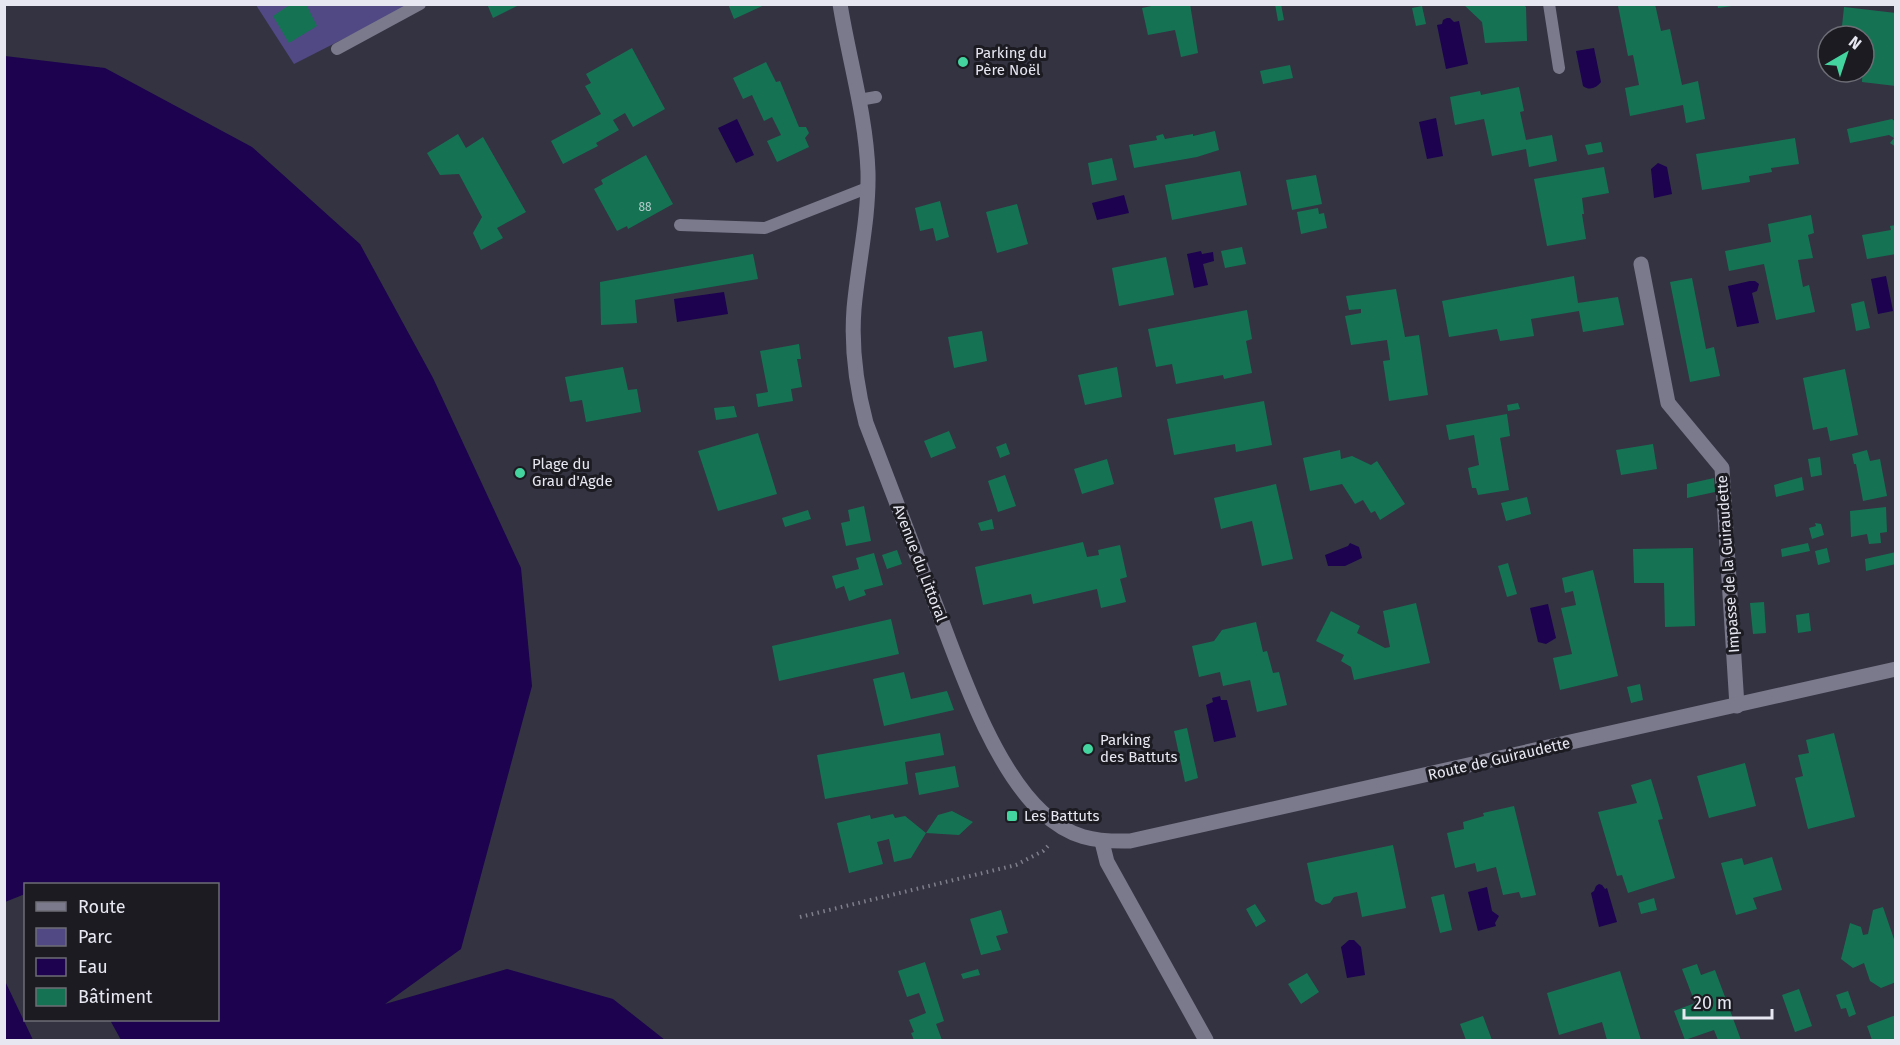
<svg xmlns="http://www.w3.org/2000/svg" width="1900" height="1045" viewBox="0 0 1900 1045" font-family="'Fira Sans',sans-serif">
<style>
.green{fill:#504984}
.water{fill:#1c024f;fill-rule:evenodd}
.pier{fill:#333342}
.building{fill:#157353}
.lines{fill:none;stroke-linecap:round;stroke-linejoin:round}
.path{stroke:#7f7f8c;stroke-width:4;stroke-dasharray:1.5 4.5;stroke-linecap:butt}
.service{stroke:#7a7a8c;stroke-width:12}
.minor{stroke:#7a7a8c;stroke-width:15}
.tertiary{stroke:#7a7a8c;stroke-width:15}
.poi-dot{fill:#44d49f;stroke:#1c1b22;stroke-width:2}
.labels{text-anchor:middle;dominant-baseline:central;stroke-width:6;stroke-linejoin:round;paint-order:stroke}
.number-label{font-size:12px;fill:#b2caca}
.poi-label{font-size:15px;fill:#e7e7f1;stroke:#1c1b22;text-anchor:start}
.street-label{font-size:15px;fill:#e7e7f1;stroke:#1c1b22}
</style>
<rect width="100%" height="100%" fill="#333342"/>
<path class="green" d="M256 5H410L294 64Z"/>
<path class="water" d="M1447 18H1450L1454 22 1459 21 1468 64 1446 69 1437 25 1442 24 1443 20Z
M1594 48 1601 82C1596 88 1590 91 1583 86L1576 51Z
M5 56 105 68 252 147 360 244 433 378 521 568 532 686 461 949 385 1004 507 969 613 999 665 1040H5ZM26 884H218V1020H26Z
M1436 118 1443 156 1427 159 1419 122Z
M737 119 754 155 736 163 718 128Z
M1658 163 1667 167 1672 194 1654 198 1651 169Z
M1124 195 1129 213 1097 220 1092 203Z
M1201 251 1202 254 1213 252 1214 261 1203 264 1208 285 1194 288 1187 254Z
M1886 276 1893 311 1878 314 1871 279Z
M1750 281H1755L1759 284 1757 291 1752 293 1759 323 1737 327 1728 286Z
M724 292 728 314 677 322 674 299Z
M1350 543 1359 547 1362 558 1345 566H1328L1325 555 1348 546Z
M1548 604 1556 638 1546 644 1538 642 1530 608Z
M1220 696 1221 700H1227L1236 737 1214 742 1206 705 1213 702 1212 698Z
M1599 884 1602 885 1605 889 1607 888 1617 922 1599 927 1591 893 1594 891 1596 886Z
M1487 887 1492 911 1499 916 1495 923 1496 926 1478 931 1468 892Z
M1349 940H1354L1361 947 1365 975 1347 978 1341 947Z"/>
<path class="pier" d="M25 894 26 1020H110L121 1040H33L5 981V902Z"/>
<path class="building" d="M291 4H306L317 26 289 43 273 16Z
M487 4H521L493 18Z
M728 4H767L734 19Z
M1161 4H1190L1198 53 1181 57 1175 30 1148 35 1142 8Z
M1275 4H1281L1284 20 1278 21Z
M1463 4H1523L1526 7 1527 41 1485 43 1482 22Z
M1628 4H1655L1661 31 1670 29 1682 85 1698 81 1705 119 1686 123 1683 105 1630 116 1625 88 1639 85 1633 55 1628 56 1618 6Z
M1717 4H1732V6L1718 8Z
M1422 6 1426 24 1416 26 1412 8Z
M1844 7 1896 13V86L1862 82 1864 36H1841Z
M632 48 665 109 633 127 625 113 613 120 619 130 596 143 598 146 563 164 551 141 601 114 585 86 591 83 586 74Z
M766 62 776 82 780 81 799 127H806L809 133 805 138 809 147 777 162 767 141 781 135 772 117 764 121 752 95 743 99 733 78Z
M1290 65 1293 78 1263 84 1260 71Z
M1519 87 1524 111 1520 112 1526 140 1552 135 1557 161 1529 167 1526 149 1492 156 1484 119 1455 125 1450 97 1480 91 1481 95Z
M1892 119 1896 122V147L1890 143 1894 138 1889 135 1850 143 1847 129Z
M1215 131 1219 150 1197 157 1134 168 1129 145 1157 140 1156 136 1163 134 1165 139 1193 134V136Z
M458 134 466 148 483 137 526 212 497 228 503 238 481 250 473 233 482 217 459 174 440 175 427 153Z
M1795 138 1799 164 1771 168 1772 172 1749 176 1750 182 1702 190 1696 154Z
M1601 142 1603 152 1588 155 1585 145Z
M646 155 673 204 628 229 627 226 617 231 594 189 603 184 601 180Z
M1112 158 1117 180 1092 185 1088 163Z
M1604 167 1609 193 1582 198 1584 214H1582L1586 239 1547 246 1534 179Z
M1240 171 1247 205 1172 220 1165 185Z
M1316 175 1322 204 1292 210 1286 180Z
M940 201 949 237 936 241 933 228 920 231 915 208Z
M1017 204 1028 244 997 253 986 212Z
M1318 208 1319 214 1324 213 1327 228 1301 234 1297 212Z
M1811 215 1814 233 1808 235 1813 258 1798 260 1803 287 1809 285 1815 312 1776 320 1764 264 1729 271 1725 251 1771 242 1768 224Z
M1896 225V254L1867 259 1862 235 1891 230 1890 226Z
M1242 247 1246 264 1225 268 1221 251Z
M753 254 758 279 635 300 637 323 601 325 600 282Z
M1166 257 1174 295 1119 306 1112 268Z
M1574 276 1578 303 1618 297 1624 325 1583 332 1579 311 1531 319 1534 336 1500 341 1497 329 1449 337 1442 301Z
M1692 278 1706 349 1714 347 1720 376 1690 382 1670 282Z
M1396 289 1405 337 1419 335 1428 395 1389 401 1383 361 1390 360 1387 340 1351 345 1345 316 1361 313V309L1349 310 1346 296Z
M1864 301 1870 328 1856 331 1851 304Z
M1247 310 1252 339 1246 341 1252 373 1224 379 1223 375 1176 384 1172 364 1156 367 1148 329Z
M982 331 987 361 954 368 948 337Z
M799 344 801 359H797L802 387 791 389 793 401 758 407 756 394 768 392 760 351Z
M623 367 628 390 637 389 641 412 586 422 582 400 570 402 565 377Z
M1117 367 1122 397 1085 405 1078 375Z
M1845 369 1858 435 1830 441 1827 427 1813 430 1803 378Z
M1264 401 1272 445 1236 452 1235 444 1174 455 1167 419Z
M1518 403 1520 409 1508 411 1507 405Z
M734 406 737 417 716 420 714 408Z
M1507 414 1510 436 1500 438 1509 490 1478 495 1476 488H1472L1468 468 1479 465 1474 435 1449 440 1446 425Z
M949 431 956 448 931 458 924 441Z
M758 433 777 494 718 511 698 451Z
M1006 443 1010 454 1000 458 996 447Z
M1653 444 1657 469 1621 475 1616 450Z
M1340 450 1341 459 1352 456 1371 465 1377 461 1405 504 1380 520 1375 511 1371 513 1363 500 1355 504 1342 484 1310 491 1303 458Z
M1867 450 1870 461 1880 459 1887 496 1863 501 1856 464H1854L1852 454Z
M1820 457 1822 475 1811 477 1808 459Z
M1107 459 1114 484 1082 494 1074 469Z
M1005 475 1016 506 998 512 988 481Z
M1802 477 1804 490 1776 497 1774 485Z
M1714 478 1715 492 1687 498V484Z
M1276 484 1293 559 1262 566 1252 521 1221 529 1214 498Z
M1527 497 1531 514 1506 521 1501 503Z
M864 506 871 541 846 546 841 523 850 521 848 510Z
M1886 507 1887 532 1880 533 1881 543 1869 544 1867 534 1851 537 1850 511Z
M808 510 811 519 785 527 782 518Z
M992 519 994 529 981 531 978 523Z
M1815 523 1821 524 1824 535 1812 539 1809 528 1816 526Z
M1083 542 1087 557 1099 555 1098 550 1120 545 1127 577 1120 579 1126 602 1101 608 1097 589 1033 604 1031 594 983 605 975 567Z
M1808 543 1810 551 1782 557 1781 549Z
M1693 548 1695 626 1665 627 1664 583H1634L1633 549Z
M1827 548 1830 562 1818 565 1815 551Z
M897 550 902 564 887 569 882 555Z
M1896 552V564L1866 571 1865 559Z
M874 553 883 585 864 590 866 595 849 601 844 586 836 589 832 576 859 569 856 558Z
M1508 563 1517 594 1507 597 1498 566Z
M1593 570 1618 676 1560 690 1553 658 1572 654 1561 608 1576 605 1573 591 1565 593 1562 578Z
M1764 602 1766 633 1753 634 1750 603Z
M1416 603 1430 663 1354 680 1351 667 1341 661 1344 655 1316 641 1331 611 1360 626 1357 633 1385 648 1390 647 1383 611Z
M1809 613 1811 631 1798 633 1796 615Z
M891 619 899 654 779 681 772 646Z
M1256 622 1263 652 1267 651 1273 673 1279 672 1287 705 1257 712 1250 680 1223 686 1220 672 1199 677 1192 646 1214 641 1222 630Z
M904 672 911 699 947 691 954 710 884 726 873 679Z
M1640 684 1643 700 1631 703 1627 687Z
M1187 728 1198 778 1185 782 1174 731Z
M940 733 944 755 905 762 908 784 825 799 817 755Z
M1834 733 1855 817 1808 829 1795 778 1803 776 1798 755 1809 753 1806 740Z
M1745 763 1756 806 1709 818 1697 776Z
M955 766 959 787 919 795 915 773Z
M1651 779 1663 819 1658 820 1675 878 1628 893 1622 875 1617 876 1598 812 1637 803 1631 785Z
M1514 806 1536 895 1521 898 1519 892 1503 895 1496 867 1477 872 1475 863 1455 868 1447 833 1464 829 1463 822 1484 816 1483 813Z
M952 811 973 822 959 835 926 833 938 815Z
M893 814 895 818 905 816 926 833 911 858 894 862 889 839 877 842 883 864 849 873 837 823 870 815 871 819Z
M1393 845 1406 908 1362 917 1357 892 1334 897 1330 903 1322 905 1315 901 1307 863Z
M1772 857 1782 890 1753 898 1757 909 1736 915 1721 863 1742 858 1744 865Z
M1444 894 1452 930 1440 933 1431 897Z
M1654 898 1657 910 1641 914 1638 903Z
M1255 904 1266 921 1256 927 1246 909Z
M1883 907 1896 945V952L1894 953 1896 959V982L1881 988 1870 981 1864 963 1853 968 1841 959 1850 923 1861 927 1863 935 1868 934 1873 910Z
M1001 910 1008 933 996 936 1001 950 981 955 970 919Z
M925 962 944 1021 936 1024 942 1040H914L911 1033 914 1032 909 1020 926 1013 919 993 907 997 898 971Z
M1697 964 1701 975 1715 970 1741 1040H1718L1714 1030 1685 1040 1674 1011 1695 1003 1682 969Z
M978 969 980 975 963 979 961 974Z
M1620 971 1641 1040H1607L1602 1022 1559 1035 1547 993Z
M1307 973 1319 992 1301 1004 1288 984Z
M1799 989 1812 1026 1795 1032 1782 995Z
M1848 991 1856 1014 1849 1017 1846 1008 1841 1009 1836 995Z
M1896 1015V1040H1872L1867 1026Z
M1483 1016 1492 1040H1466L1460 1024Z"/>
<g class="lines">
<path class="path" d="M800 917 1016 865 1043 851 1049 845"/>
<path class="service" d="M1549 4 1559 68
M337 49 420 4
M859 100 876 97
M680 225 765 228 867 188"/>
<path class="minor" d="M1641 264 1668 403 1722 468 1737 706
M1102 842 1107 862 1206 1040"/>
<path class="tertiary" d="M840 4C849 60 866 115 868 172 869 219 858 263 854 309 851 348 856 385 866 423 890 485 914 548 938 611 961 672 994 768 1042 812 1070 838 1094 842 1130 841L1896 669"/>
</g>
<g class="poi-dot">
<circle cx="963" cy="62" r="6"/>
<circle cx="520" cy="473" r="6"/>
<circle cx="1088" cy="749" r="6"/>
<rect x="1006" y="810" width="12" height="12" rx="3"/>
</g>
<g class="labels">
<g class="number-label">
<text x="645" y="207">88</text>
</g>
<g class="poi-label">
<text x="975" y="53">Parking du<tspan x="975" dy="17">Père Noël</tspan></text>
<text x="532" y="464">Plage du<tspan x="532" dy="17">Grau d'Agde</tspan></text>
<text x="1100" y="740">Parking<tspan x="1100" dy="17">des Battuts</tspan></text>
<text x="1024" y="816">Les Battuts</text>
</g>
<g class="street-label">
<text transform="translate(920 563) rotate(69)">Avenue du Littoral</text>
<text transform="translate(1728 564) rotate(-94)">Impasse de la Guiraudette</text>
<text transform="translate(1499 759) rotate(-13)">Route de Guiraudette</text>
</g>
</g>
<rect width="1900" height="1045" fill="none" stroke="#e7e7f1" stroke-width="12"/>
<rect x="24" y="883" width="195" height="138" fill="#1c1b22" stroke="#6d6d75" stroke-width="1.5"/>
<rect x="36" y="902" width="30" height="9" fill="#7a7a8c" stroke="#6d6d75" stroke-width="1.5"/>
<text x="78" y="913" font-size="18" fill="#e7e7f1">Route</text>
<rect x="36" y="928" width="30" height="18" fill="#504984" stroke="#6d6d75" stroke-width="1.5"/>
<text x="78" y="943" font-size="18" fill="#e7e7f1">Parc</text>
<rect x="36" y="958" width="30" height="18" fill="#1c024f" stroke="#6d6d75" stroke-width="1.5"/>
<text x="78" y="973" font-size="18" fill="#e7e7f1">Eau</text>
<rect x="36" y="988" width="30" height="18" fill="#157353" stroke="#6d6d75" stroke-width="1.5"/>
<text x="78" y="1003" font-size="18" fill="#e7e7f1">Bâtiment</text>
<g transform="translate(1846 54) rotate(39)"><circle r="28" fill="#1c1b22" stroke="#6d6d75" stroke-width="1.5"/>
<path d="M0-4.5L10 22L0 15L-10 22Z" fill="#44d49f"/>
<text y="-9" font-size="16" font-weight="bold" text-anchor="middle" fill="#e7e7f1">N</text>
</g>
<path d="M1684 1009v9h88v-9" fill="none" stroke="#e7e7f1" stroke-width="3"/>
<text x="1693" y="1009" font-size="18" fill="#e7e7f1" stroke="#1c1b22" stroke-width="4.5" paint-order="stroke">20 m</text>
</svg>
